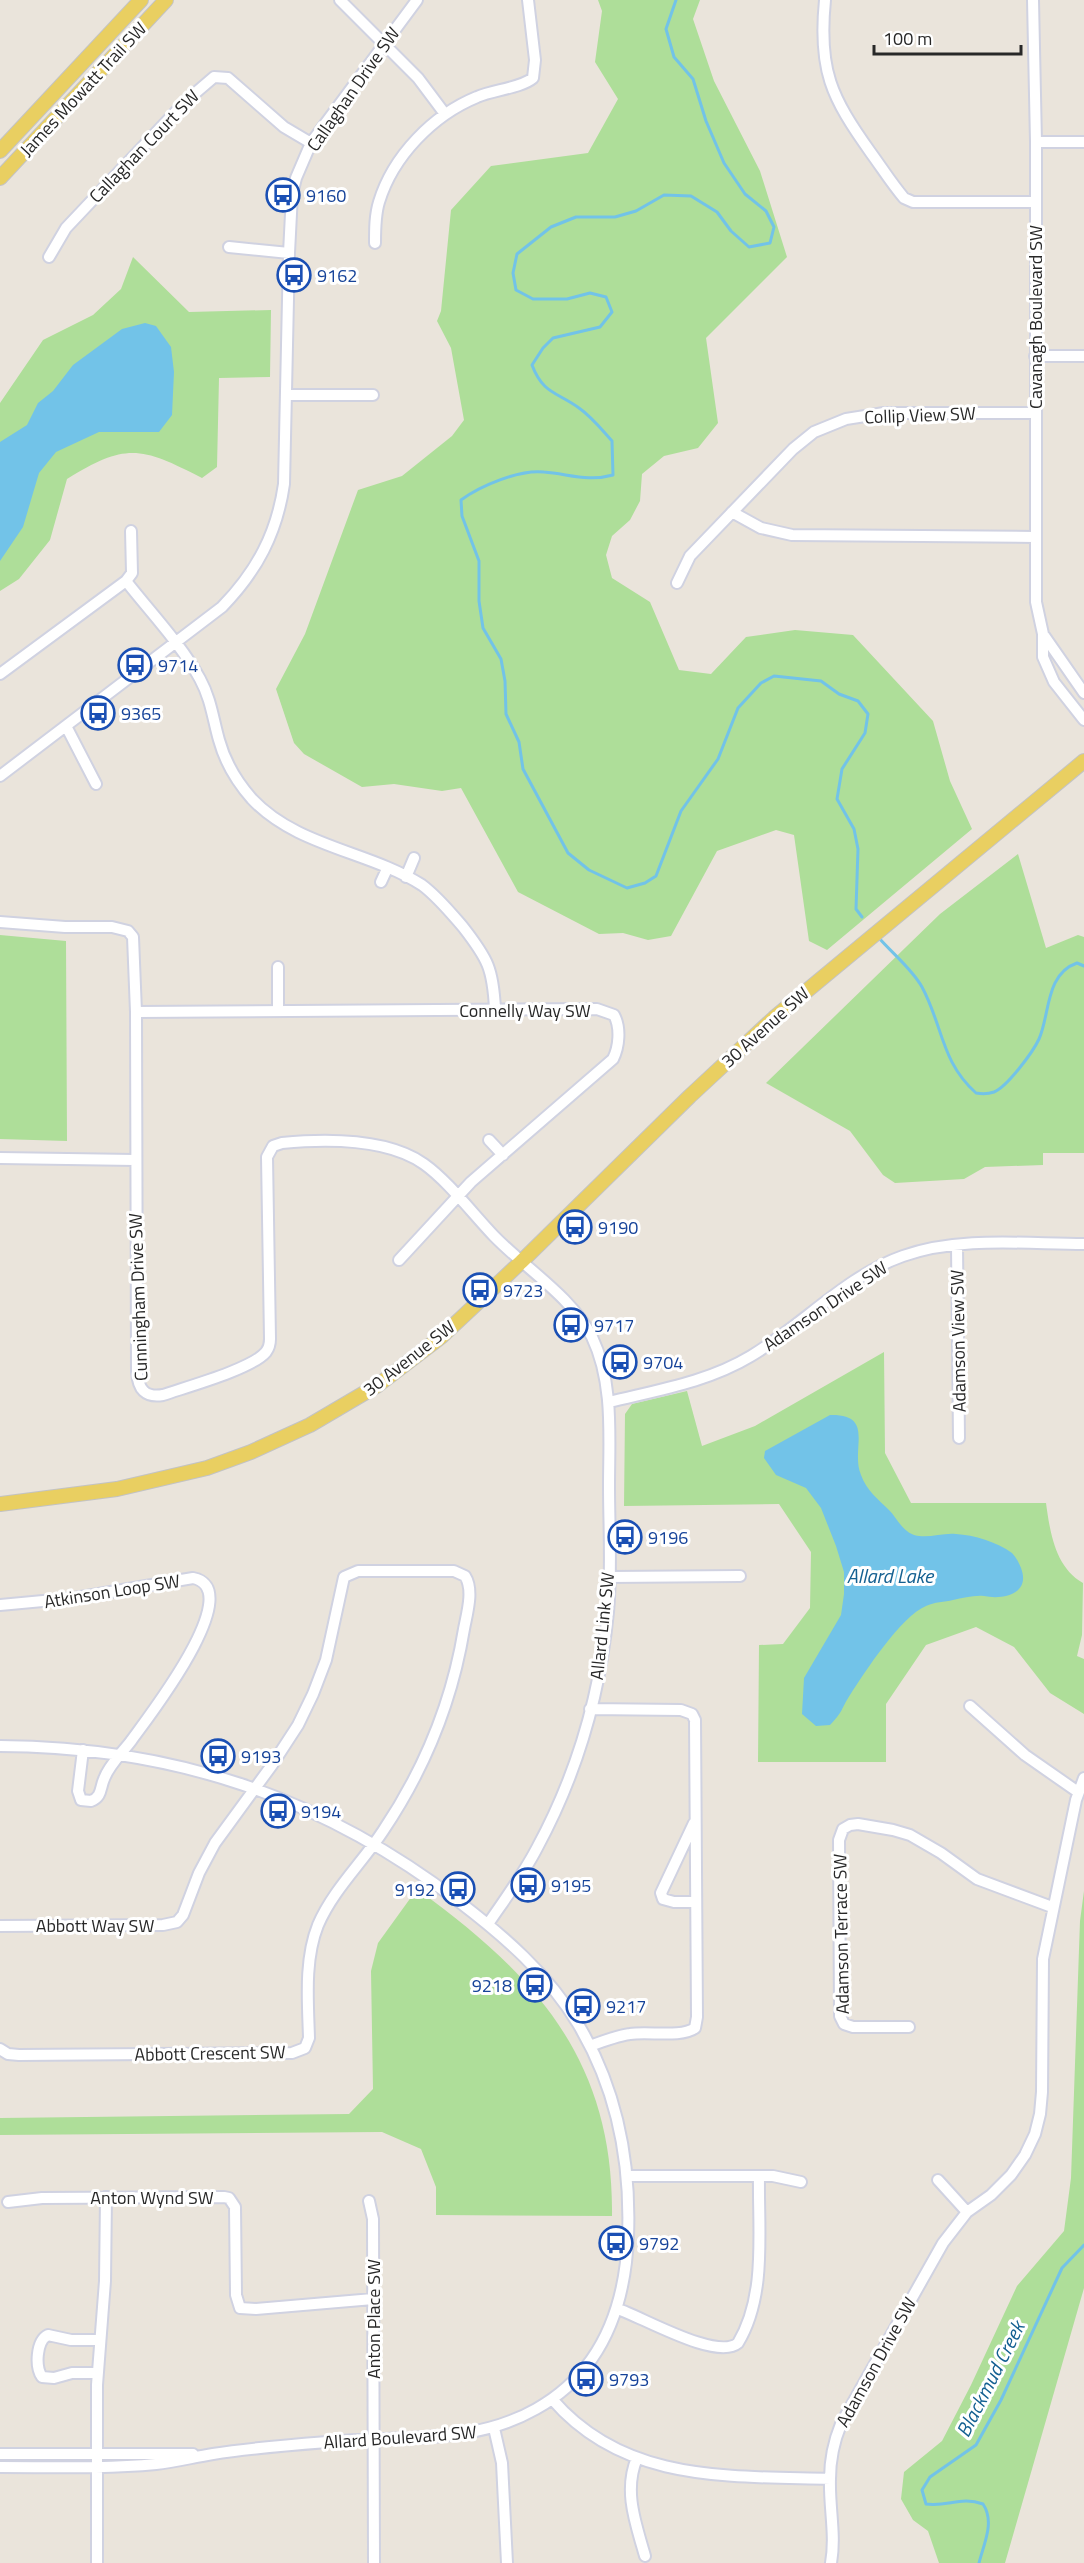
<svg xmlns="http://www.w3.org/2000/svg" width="1084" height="2563" viewBox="0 0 1084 2563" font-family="'Titillium Web',sans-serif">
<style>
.green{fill:#aede99}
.water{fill:#72c3e8}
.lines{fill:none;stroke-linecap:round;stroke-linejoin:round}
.stream{stroke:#72c3e8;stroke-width:3}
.minor-casing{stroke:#d0d2e1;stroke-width:14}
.major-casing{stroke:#c3c3c3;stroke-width:16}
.minor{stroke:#fff;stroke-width:10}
.major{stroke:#e9cf61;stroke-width:14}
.labels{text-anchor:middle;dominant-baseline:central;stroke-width:6;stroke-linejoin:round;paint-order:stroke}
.street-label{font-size:18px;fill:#282828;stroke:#fff}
.transit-label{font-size:18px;fill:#164399;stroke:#fff;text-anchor:start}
.water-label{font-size:20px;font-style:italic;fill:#146091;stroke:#fff}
</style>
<rect width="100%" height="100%" fill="#eae4db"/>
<path class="green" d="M598 0H700L693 19 714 81 760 171 787 257 706 338 718 423 698 448 664 456 642 474 640 501 630 520 612 536 606 555 612 578 650 602 679 670 711 674 746 637 795 630 853 635 933 721 950 781 972 829 827 950 809 941 794 835 776 830 717 851 671 936 648 940 623 933 599 934 518 892 461 788 442 791 394 784 362 787 304 754 294 743 276 689 305 634 358 490 402 476 452 436 464 420 451 348 437 321 441 311 451 210 491 166 588 153 618 99 595 62 602 11Z
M133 257 189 312 271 310 270 377 219 378 217 467 202 478C142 447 126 442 67 479L50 540 19 579 0 591V403L43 340 93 315 121 289Z
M1018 854 1046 948 1078 935 1084 937V1153H1043V1165L985 1167 964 1179 895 1183 883 1175 850 1131 766 1083 940 914Z
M0 935 66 941 67 1141 0 1139Z
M884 1352 885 1453 911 1503H1046C1050 1532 1055 1567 1083 1583L1082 1635 1077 1656 1084 1659V1714L1050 1693 1014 1647 976 1627 926 1645 886 1704V1762H758L759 1645 783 1644 810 1608 811 1552 779 1504 624 1506 625 1414 632 1404 687 1391 702 1446 755 1426Z
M417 1889C536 1975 614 2061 612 2216L436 2215V2187L421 2149 382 2132 0 2135V2118L349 2114 373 2089 371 1971 378 1943Z
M1084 1891V2288L1005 2563H939L928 2531 913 2520 901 2499 904 2472 942 2441 971 2385 1017 2286 1064 2231 1071 2178 1080 1921Z"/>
<path class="water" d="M145 323 156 326 171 347 174 372 172 415 159 432H99L56 452 39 473 23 527 0 561V442L27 425 38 403 53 391 73 365 122 329Z
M830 1415C876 1414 850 1449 861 1475 867 1491 878 1499 889 1510 895 1516 900 1526 907 1531 920 1542 941 1532 956 1534 974 1535 997 1542 1012 1553 1016 1557 1019 1563 1021 1568 1031 1594 1003 1600 984 1596 974 1595 963 1598 953 1600 945 1602 934 1602 926 1606 901 1616 865 1672 850 1695 841 1709 843 1712 830 1725L816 1726 802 1714 804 1678 841 1615 844 1594V1572L836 1546 821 1508 806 1488 776 1475 764 1458 765 1451Z"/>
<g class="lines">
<path class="stream" d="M676 0 666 29 674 57 693 79 706 121 724 163 745 194 766 211 774 227 770 243 749 247 731 231 717 212 691 196 664 195 636 211 615 217H576L551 227 517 254 513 273 516 290 533 299H567L590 293 606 297 612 312 600 327 553 338 543 348 532 365C543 394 557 392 579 408 592 417 602 430 612 441L613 475C588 482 569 474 544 472 520 469 480 486 461 500L462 516 479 561V601L483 628 501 659 505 681 506 714 519 742 523 769 568 853 589 870 627 888 645 883 656 876 681 811 718 759 738 708 761 683 774 676 821 681 839 694 858 701 868 714 865 733 842 769 837 799 854 829 858 849 856 909 862 917
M879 938C892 953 912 969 922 987 943 1026 941 1062 976 1093 982 1094 988 1094 994 1092 1007 1087 1033 1052 1039 1039 1050 1015 1045 974 1077 963L1084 966
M979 2563C984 2543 995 2522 983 2504 961 2496 948 2507 926 2504L922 2490 930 2477 976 2445 1001 2400 1062 2268 1084 2245"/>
<g class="minor-casing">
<path id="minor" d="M340 0 418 78 445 114
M825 0C818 70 831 97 871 153 882 168 892 184 904 198L913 202H1036
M1033 0 1036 142V602L1043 634V657L1054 682 1084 720
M1036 142H1084
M375 243C375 229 375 215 379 202 393 156 433 115 477 97 493 90 521 88 533 78L535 60 528 0
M229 247 289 253
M49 257 66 228 186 101 214 77 228 78 284 127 311 143
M1035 356H1084
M286 395H373
M732 512 761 528 792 535 1035 537
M126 581C151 613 181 644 200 679 211 699 213 719 219 740 225 762 237 782 252 799 297 847 369 851 422 885 438 897 450 912 463 927 488 959 493 969 495 1009
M677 583 690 556 793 449 814 432 846 419 884 413H1035
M1043 634 1084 693
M0 674 126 581 132 573 131 531
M66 726 96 784
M0 776 222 607C257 571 277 533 284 484L289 253 292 194 296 178 311 143 417 0
M406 877 414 858
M381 882 387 869
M0 922 65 927H112L128 931 133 937 136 1012 137 1372C138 1389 145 1398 163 1395 186 1387 252 1369 266 1352 269 1348 270 1344 270 1339L267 1157 273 1146 282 1143C325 1139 387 1138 424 1164 448 1181 473 1214 494 1236 526 1269 571 1296 592 1337 614 1383 609 1437 609 1486 609 1528 612 1571 608 1612 600 1694 576 1776 537 1848 523 1875 505 1899 488 1924
M278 967V1010
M136 1012 597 1009 614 1015C621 1028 619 1047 613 1059L471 1182 399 1260
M489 1140 503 1155
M0 1158 135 1160
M957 1245 959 1438
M609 1402C658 1390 708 1382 751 1356 803 1325 846 1276 903 1256 959 1236 1026 1244 1084 1244
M609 1577 740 1576
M0 1605 75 1598 193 1578C249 1589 146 1720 131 1741 122 1753 109 1765 104 1779 100 1788 102 1797 91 1801L81 1800 78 1791 83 1750
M970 1706 1025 1755 1078 1792
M0 1746C173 1747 320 1796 458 1901 504 1936 548 1974 578 2024 617 2089 631 2161 628 2237 625 2308 602 2372 536 2409 471 2446 399 2435 327 2442 289 2445 250 2448 213 2454 194 2457 175 2462 156 2464 104 2469 52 2467 0 2467
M694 1823 661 1893 663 1899 674 1902H696
M0 1926 163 1925 177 1922 183 1915 199 1873 215 1843 272 1765 298 1725 313 1694 326 1660 344 1577 358 1571H454L465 1576C474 1590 467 1613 464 1629 452 1702 424 1770 383 1831 362 1863 333 1890 318 1925 304 1960 308 2002 309 2038L305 2048 292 2053 19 2055 8 2054 0 2049
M909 2027H853L844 2024 840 2016 839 1840 843 1829 850 1825 858 1824 893 1830 910 1835 941 1853 977 1879 1052 1907
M590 2046C603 2041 616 2036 630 2034 648 2031 681 2038 695 2028L697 2017 695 1720 692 1714 681 1710 590 1709
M628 2176H773L801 2182
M938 2180 967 2212
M369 2201 373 2219 374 2563
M8 2202 42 2198 224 2197 229 2198 235 2207 236 2295 240 2308 256 2309 373 2299
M618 2309C642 2317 717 2361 738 2343 767 2295 758 2230 759 2176
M98 2373H72L54 2378 42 2377C35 2367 36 2341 48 2335L71 2340H100
M552 2399C624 2483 728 2476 830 2479
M494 2428 502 2463 507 2563
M0 2454H193
M637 2458C623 2491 636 2524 645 2556
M97 2563V2385L105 2281 106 2197
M831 2563C836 2535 829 2507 830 2479 830 2460 834 2441 841 2424L943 2243 967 2212 991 2195 1011 2175 1025 2155 1035 2134 1040 2114 1042 2092 1043 1959 1076 1800 1084 1778"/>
</g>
<g class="major-casing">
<path id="major" d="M0 151 141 0
M0 178 166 0
M0 1504 117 1489 207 1468 251 1452 310 1425 378 1385 441 1337 521 1262 690 1096 774 1018 1084 761"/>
</g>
<use href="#minor" class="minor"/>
<use href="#major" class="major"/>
</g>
<defs>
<g id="bus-ring" transform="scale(1.725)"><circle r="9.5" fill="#fff" stroke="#1a4fb4" stroke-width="1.5"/><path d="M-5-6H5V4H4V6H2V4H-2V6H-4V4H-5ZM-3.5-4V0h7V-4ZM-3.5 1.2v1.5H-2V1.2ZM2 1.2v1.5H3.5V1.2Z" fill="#1a4fb4"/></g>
</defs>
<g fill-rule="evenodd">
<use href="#bus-ring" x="283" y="195"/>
<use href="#bus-ring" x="294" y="275"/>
<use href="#bus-ring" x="135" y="665"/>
<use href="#bus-ring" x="98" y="713"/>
<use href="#bus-ring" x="575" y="1227"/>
<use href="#bus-ring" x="480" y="1290"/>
<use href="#bus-ring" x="571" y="1325"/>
<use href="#bus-ring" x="620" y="1362"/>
<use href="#bus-ring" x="625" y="1537"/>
<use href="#bus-ring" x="218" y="1756"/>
<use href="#bus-ring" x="278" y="1811"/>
<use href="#bus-ring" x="528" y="1885"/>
<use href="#bus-ring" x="458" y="1889"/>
<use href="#bus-ring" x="535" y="1985"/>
<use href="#bus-ring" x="583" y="2006"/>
<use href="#bus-ring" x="616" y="2243"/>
<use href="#bus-ring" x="586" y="2379"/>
</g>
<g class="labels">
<g class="street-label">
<text transform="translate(83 89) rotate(-47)">James Mowatt Trail SW</text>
<text transform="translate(353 89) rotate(-55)">Callaghan Drive SW</text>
<text transform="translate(144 146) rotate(-46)">Callaghan Court SW</text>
<text transform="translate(1035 317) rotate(-90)">Cavanagh Boulevard SW</text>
<text transform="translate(920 415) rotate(-2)">Collip View SW</text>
<text x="525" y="1010">Connelly Way SW</text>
<text transform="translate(765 1027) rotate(-42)">30 Avenue SW</text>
<text transform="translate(138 1297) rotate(-92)">Cunningham Drive SW</text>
<text transform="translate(825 1306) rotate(-34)">Adamson Drive SW</text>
<text transform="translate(958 1341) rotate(-91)">Adamson View SW</text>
<text transform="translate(409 1358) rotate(-38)">30 Avenue SW</text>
<text transform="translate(112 1591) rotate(-9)">Atkinson Loop SW</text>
<text transform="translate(602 1626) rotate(-84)">Allard Link SW</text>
<text x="95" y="1925">Abbott Way SW</text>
<text transform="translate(841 1934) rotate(-91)">Adamson Terrace SW</text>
<text transform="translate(210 2053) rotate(-1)">Abbott Crescent SW</text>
<text x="152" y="2197">Anton Wynd SW</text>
<text transform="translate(373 2319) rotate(-90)">Anton Place SW</text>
<text transform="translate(876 2362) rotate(-61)">Adamson Drive SW</text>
<text transform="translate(400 2437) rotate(-4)">Allard Boulevard SW</text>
</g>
<g class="transit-label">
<text x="306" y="195">9160</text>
<text x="317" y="275">9162</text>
<text x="158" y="665">9714</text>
<text x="121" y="713">9365</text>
<text x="598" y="1227">9190</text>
<text x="503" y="1290">9723</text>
<text x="594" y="1325">9717</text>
<text x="643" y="1362">9704</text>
<text x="648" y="1537">9196</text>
<text x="241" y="1756">9193</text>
<text x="301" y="1811">9194</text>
<text x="551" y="1885">9195</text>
<text x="435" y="1889" text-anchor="end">9192</text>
<text x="512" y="1985" text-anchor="end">9218</text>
<text x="606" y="2006">9217</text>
<text x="639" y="2243">9792</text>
<text x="609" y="2379">9793</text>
</g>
<g class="water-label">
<text x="890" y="1575">Allard Lake</text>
<text transform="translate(990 2379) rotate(-63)">Blackmud Creek</text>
</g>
</g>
<path d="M874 45v9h147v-9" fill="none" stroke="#282828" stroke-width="3"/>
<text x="883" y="45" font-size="18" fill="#282828" stroke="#ffffff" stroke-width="4.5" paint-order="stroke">100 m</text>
</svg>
